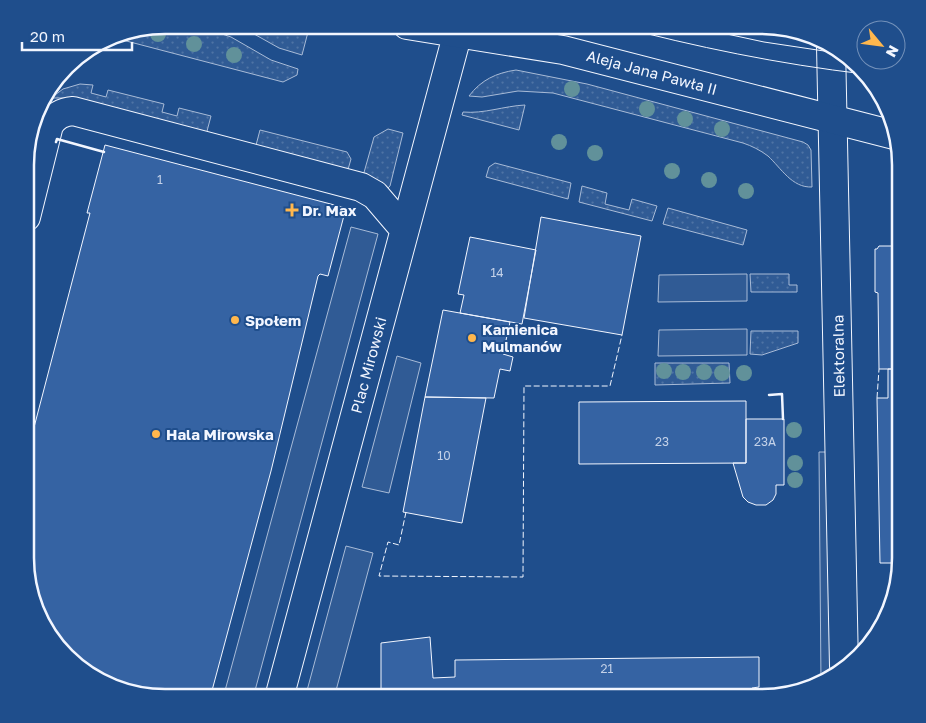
<svg xmlns="http://www.w3.org/2000/svg" width="926" height="723" viewBox="0 0 926 723" font-family="'Golos Text',sans-serif">
<style>
.grass{fill:url(#grass-dots);stroke:#a8bbd7}
.built{fill:#305b95;stroke:#a8bbd7}
.building{fill:#3563a3;stroke:#f2f6ff}
.lines{fill:none;stroke-linecap:round;stroke-linejoin:round}
.minor-casing{stroke:#f2f6ff;stroke-width:30}
.major-casing{stroke:#f2f6ff;stroke-width:30}
.minor{stroke:#1f4e8c;stroke-width:28}
.major{stroke:#1f4e8c;stroke-width:28}
.tram{stroke:#f2f6ff;stroke-width:1}
.fence{stroke:#f2f6ff;stroke-width:1;stroke-dasharray:6 2.5;stroke-linecap:butt}
.wall{stroke:#f2f6ff;stroke-width:2.5}
.tree{fill:#61919a}
.poi-dot{fill:#ffb74d;stroke:#1f4e8c;stroke-width:2}
.labels{text-anchor:middle;dominant-baseline:central;stroke-width:4;stroke-linejoin:round;paint-order:stroke}
.number-label{font-size:12px;fill:#c3d1e8}
.street-label{font-size:15px;fill:#f2f6ff;stroke:#1f4e8c}
.poi-label{font-size:15px;font-weight:bold;fill:#f2f6ff;stroke:#1f4e8c;text-anchor:start}
.rim{fill:none;stroke:#f2f6ff;stroke-width:2.5}
</style>
<defs>
<pattern id="grass-dots" width="8" height="8" patternUnits="userSpaceOnUse" patternTransform="scale(1.25)"><rect width="8" height="8" fill="#305b95"/><path d="M2 2h.1M6 6h.1" fill="none" stroke="#4e73a5" stroke-width="1.8" stroke-linecap="round"/></pattern>
</defs>
<rect width="100%" height="100%" fill="#1f4e8c"/>
<path class="grass" d="M165 25H191L213 31 231 37 271 60 298 69 297 75 283 82 111 37 120 33Z
M238 25H281L308 32 302 55 279 48Z
M516 70 587 84 803 142 808 145 811 150 812 187C792 188 781 168 768 156 760 150 752 146 743 143L553 93 518 91 482 97 469 96C481 80 496 73 516 70Z
M80 84 93 85 91 93 106 97 108 90 164 104 162 112 177 116 179 108 211 116 206 135 67 98H51L63 89Z
M525 105 519 130 462 115 463 112C484 114 504 106 525 105Z
M388 129 403 133 390 186 387 189 363 176 374 137Z
M260 130 347 152 351 159 347 173 255 149Z
M495 163 571 183 568 199 486 177 489 167Z
M582 186 607 193 605 204 629 210 632 199 657 206 652 221 579 202Z
M668 208 747 230 743 245 663 224Z
M750 274H789V285H797V292H751Z
M751 331H798V343L762 355 750 354Z
M655 363H729L730 383 655 385Z"/>
<path class="built" d="M351 227 378 234 253 698H223Z
M747 274V301L658 302 659 275Z
M747 329V355L658 356 659 330Z
M397 356 421 363 389 493 362 487Z
M819 452H830L833 674 821 683Z
M346 546 373 553 334 698H305Z"/>
<path class="building" d="M105 145 346 208 328 276 320 274 318 276 271 471 210 698H156L112 687 72 663 40 620 25 568 26 458 90 213H87Z
M541 217 641 236 622 335 524 318Z
M470 237 536 250 522 324 460 313 464 295 458 294Z
M879 246H901V369H879L878 293 875 292V249H877Z
M443 310 510 322 503 354 513 357 510 371 500 369 494 398 425 397Z
M888 369H901V563H880L877 398H888Z
M425 397 486 398 462 523 403 512Z
M746 401V463L579 464V402Z
M746 419H784V485H776V494L773 500 766 505H756L748 502 743 497 733 463H746Z
M430 637 433 678 455 677V660L759 657V687L752 688 753 698H381V643Z"/>
<g class="lines">
<g class="minor-casing">
<path id="minor" d="M831 46 844 666
M26 217 49 125C55 116 62 112 73 111L361 187 375 195 404 229
M279 698 458 32"/>
</g>
<g class="major-casing">
<path id="major" d="M407 25 563 50 894 135"/>
</g>
<use href="#minor" class="minor"/>
<use href="#major" class="major"/>
<path class="tram" d="M613 25C696 47 779 64 864 74
M685 25 764 42 844 54"/>
<path class="fence" d="M877 398 879 369
M406 512 399 545 388 542 379 576 523 577 524 386H610L622 335"/>
<path class="wall" d="M56 142 57 139 104 152
M769 395 782 394 783 419"/>
</g>
<g class="tree">
<circle cx="158" cy="34" r="8"/>
<circle cx="194" cy="44" r="8"/>
<circle cx="234" cy="55" r="8"/>
<circle cx="572" cy="89" r="8"/>
<circle cx="647" cy="109" r="8"/>
<circle cx="685" cy="119" r="8"/>
<circle cx="722" cy="129" r="8"/>
<circle cx="559" cy="142" r="8"/>
<circle cx="595" cy="153" r="8"/>
<circle cx="672" cy="171" r="8"/>
<circle cx="709" cy="180" r="8"/>
<circle cx="746" cy="191" r="8"/>
<circle cx="664" cy="371" r="8"/>
<circle cx="683" cy="372" r="8"/>
<circle cx="704" cy="372" r="8"/>
<circle cx="722" cy="373" r="8"/>
<circle cx="744" cy="373" r="8"/>
<circle cx="794" cy="430" r="8"/>
<circle cx="795" cy="463" r="8"/>
<circle cx="795" cy="480" r="8"/>
</g>
<g class="poi-dot">
<path d="M289.5 202.5h5v5h5v5h-5v5h-5v-5h-5v-5h5z"/>
<circle cx="235" cy="320" r="5"/>
<circle cx="472" cy="338" r="5"/>
<circle cx="156" cy="434" r="5"/>
</g>
<g class="labels">
<g class="number-label">
<text x="160" y="179">1</text>
<text x="497" y="272">14</text>
<text x="662" y="441">23</text>
<text x="765" y="441">23A</text>
<text x="444" y="455">10</text>
<text x="607" y="668">21</text>
</g>
<g class="street-label">
<text transform="translate(652 72) rotate(15)">Aleja Jana Pawła II</text>
<text transform="translate(838 356) rotate(-91)">Elektoralna</text>
<text transform="translate(368 365) rotate(-75)">Plac Mirowski</text>
</g>
<g class="poi-label">
<text x="302" y="210">Dr. Max</text>
<text x="245" y="320">Społem</text>
<text x="482" y="329">Kamienica<tspan x="482" dy="17">Mulmanów</tspan></text>
<text x="166" y="434">Hala Mirowska</text>
</g>
</g>
<path d="M0 0H926V723H0ZM165 34H761A131 131 0 0 1 892 165V558A131 131 0 0 1 761 689H165A131 131 0 0 1 34 558V165A131 131 0 0 1 165 34Z" fill="#1f4e8c" fill-rule="evenodd"/>
<path class="rim" d="M165 34H761A131 131 0 0 1 892 165V558A131 131 0 0 1 761 689H165A131 131 0 0 1 34 558V165A131 131 0 0 1 165 34Z"/>
<g transform="translate(881 45) rotate(119)"><circle r="24" fill="#1f4e8c" stroke="#7391ba"/>
<path d="M0-4L9 19L0 12L-9 19Z" fill="#ffb74d"/>
<text y="-8" font-size="14" font-weight="bold" text-anchor="middle" fill="#f2f6ff">N</text>
</g>
<path d="M22 42v8h110v-8" fill="none" stroke="#f2f6ff" stroke-width="2.5"/>
<text x="30" y="42" font-size="15" fill="#f2f6ff" stroke="#1f4e8c" stroke-width="4" paint-order="stroke">20 m</text>
</svg>
